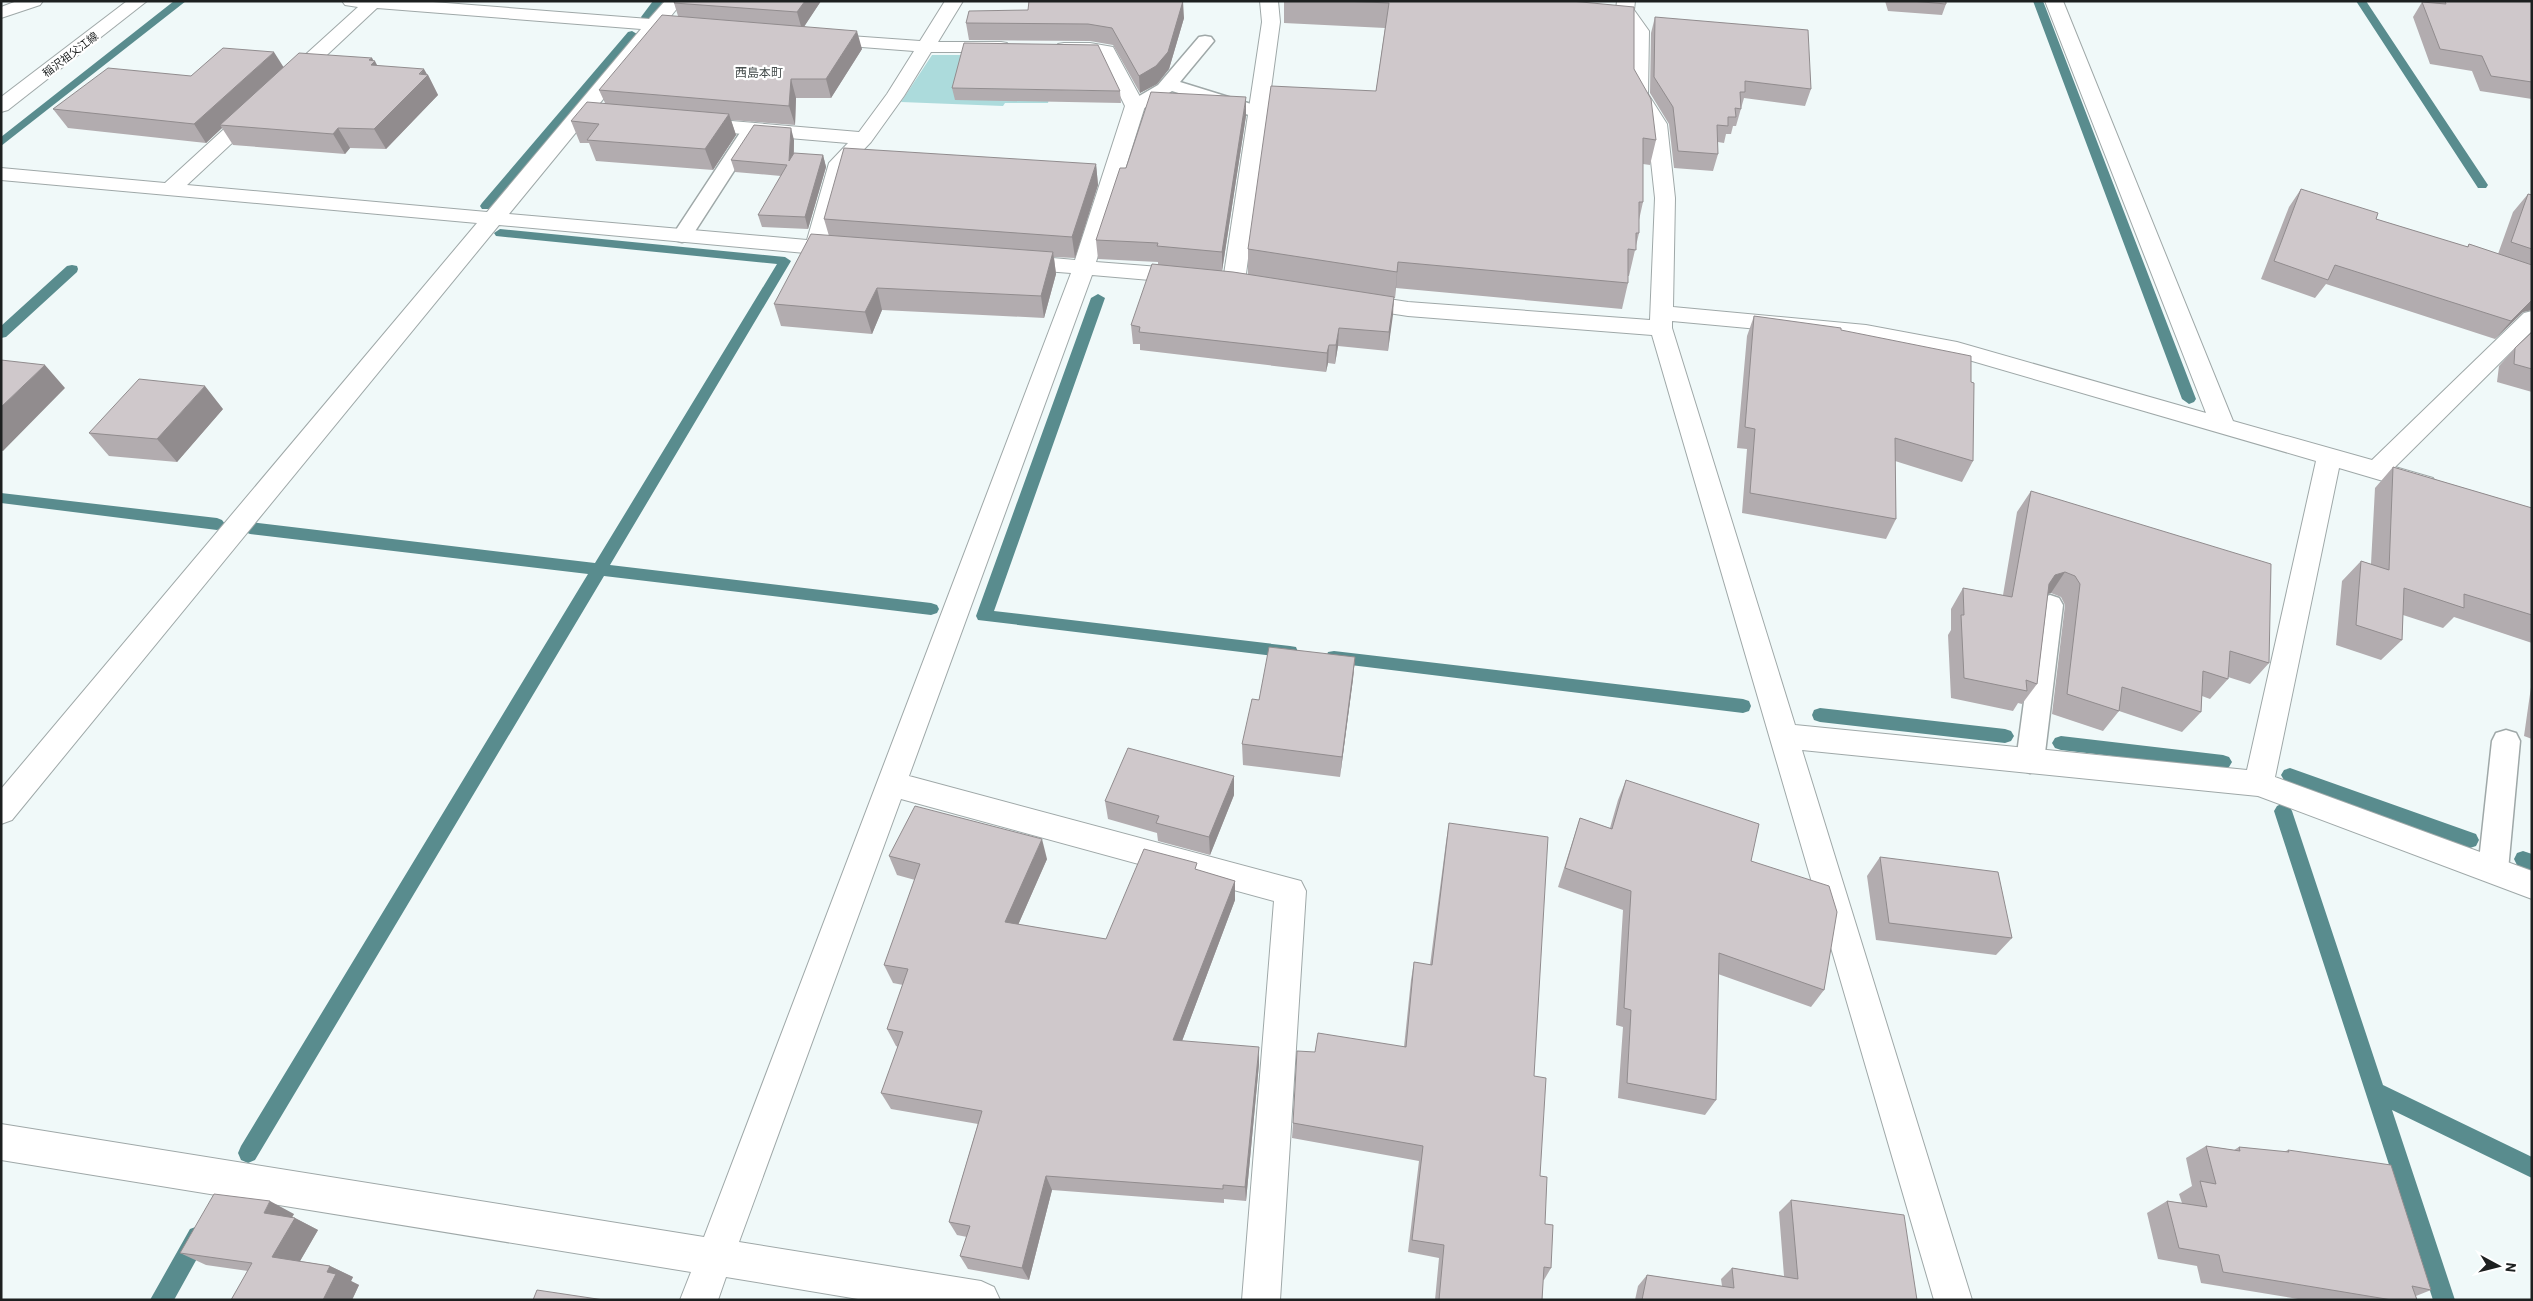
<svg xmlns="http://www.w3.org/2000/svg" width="2533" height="1301" viewBox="0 0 2533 1301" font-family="Barlow,'Noto Sans JP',sans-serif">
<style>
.green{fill:#acdbdc}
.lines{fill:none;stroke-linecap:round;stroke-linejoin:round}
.stream{fill:#598c8e;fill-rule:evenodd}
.lane-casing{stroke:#9fa8a8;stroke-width:3}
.street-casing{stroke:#9fa8a8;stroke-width:2}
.secondary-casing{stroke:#9fa8a8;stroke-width:2}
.lane{fill:#fff;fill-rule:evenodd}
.street{fill:#fff;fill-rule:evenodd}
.secondary{fill:#fff;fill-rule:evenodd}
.wall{fill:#b2acaf}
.shaded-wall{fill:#918c8e}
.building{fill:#cfc8cb;stroke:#918c8e}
.labels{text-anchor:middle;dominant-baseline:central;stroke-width:4.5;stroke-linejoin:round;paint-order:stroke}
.far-street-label{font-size:11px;fill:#1d2020;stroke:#fff}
.far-quarter-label{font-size:12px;fill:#474e4e;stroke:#fff}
</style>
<rect width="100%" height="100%" fill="#f0f9f9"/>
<path class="green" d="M932 55H1082L1051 90 1048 103H1005L1003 106 901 102Z"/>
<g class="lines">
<path class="stream" d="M174 1H186L1 146V137Z
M653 1H664L650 19H642L641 17Z
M2033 1H2043L2196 399 2194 402 2189 404 2182 399Z
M2356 1H2366L2488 185 2486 188H2478Z
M632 31 637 34 636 36 490 209H482L480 206 482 203 628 32Z
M500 229 785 257 791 261 610 565 931 603 937 605 939 609 937 613 931 615 604 576 255 1160 248 1163 241 1160 238 1153 241 1146 588 574 250 534 245 532 242 528 245 524 250 522 595 563 777 264 496 236 494 233Z
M72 265 77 266 78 269 77 272 6 337 1 338V326L67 266Z
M1098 294 1105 298 994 611 1290 646 1296 647 1298 652 1296 657 1290 658 978 620 976 616 1091 298Z
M1 493 217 518 222 520 225 524 222 528 217 530 1 503Z
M1334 651 1743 699 1749 701 1751 706 1749 711 1743 713 1334 663 1328 662 1326 657 1328 652Z
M1820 708 2005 729 2011 731 2014 736 2011 741 2005 743 1820 722 1814 720 1812 715 1814 710Z
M2061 736 2223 755 2229 757 2232 762 2229 767 2223 769 2061 750 2055 748 2052 743 2055 738Z
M2290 768 2476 834 2479 840 2476 846 2470 848 2284 780 2281 775 2284 770Z
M2283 803 2289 806 2292 811 2383 1085 2532 1157V1178L2392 1110 2455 1300H2433L2274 811 2277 806Z
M2523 851 2532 854V871L2517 865 2514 859 2517 853Z
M198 1226 206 1229 209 1237 174 1300H150L190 1229Z"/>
<g class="lane-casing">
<path id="lane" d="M1205 36 1211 37 1214 41 1180 82 1264 108 1267 112 1264 116H1252L1172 91 1141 110H1129L1126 106 1129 102 1158 85 1199 37Z
M752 123 759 125 761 129 692 236 689 240 682 242 675 240 672 236 745 125Z
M2050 595 2059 598 2063 605 2044 761 2040 769 2030 773 2020 769 2016 761 2037 605 2041 598Z
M2506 730 2516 733 2520 741 2508 870 2503 879 2493 883 2483 879 2478 870 2492 741 2496 733Z"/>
</g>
<g class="street-casing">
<path id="street" d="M17 1H43L40 5 1 18V7Z
M342 1H420L649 19 665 1H683L667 21 695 24 698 28 695 32 659 31 509 214 807 240 829 163 848 143 696 130 689 128 686 124 689 120 696 118 859 132 887 94 914 51 822 44 816 43 813 39 816 35 822 34 920 41 945 1H963L938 42H1001L1007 43 1010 47 1007 51 1001 52H931L904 96 871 142 849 165 828 242 849 245 852 250 849 255 841 256 816 254 499 225 12 820 1 824V789L477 223 1 180V168L165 183 247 108H261L264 112 261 116 187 185 487 212 641 29 377 8 297 83H283L281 79 283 75 358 7 345 5Z
M1260 1H1278L1280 22 1245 281 1242 286 1234 288 1226 286 1223 281 1262 22Z
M1617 1H1635L1634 10 1649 31 1648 94 1667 124 1675 198 1673 307 1866 325 1957 342 2206 413 2045 1H2063L2233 421 2372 460 2524 313 2532 311V331L2395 467 2433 478 2436 484 2433 490 2424 493 2339 468 2275 777 2532 871V899L2258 796 1802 750 1972 1300H1934L1652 335 1408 316 1356 308 1348 306 1345 301 1348 296 1356 294 1408 302 1650 320 1655 198 1647 124 1630 94 1631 31 1616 10ZM1672 321 1866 339 1955 356 2316 461 2247 770 1795 725 1672 328Z
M1064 43H1090L1113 47 1145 106 1096 262 1185 269 1193 271 1196 276 1193 281 1185 283 1092 275 909 776 1301 881 1306 891 1280 1300H1242L1274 901 901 799 739 1242 981 1281 994 1287 1000 1300H864L726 1277 718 1300H680L691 1272 1 1160V1124L704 1237 1071 273 1019 269 1011 267 1008 262 1011 257 1019 255 1075 260 1125 106 1100 55 1058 52 1055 48 1058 44Z"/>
</g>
<g class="secondary-casing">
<path id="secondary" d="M127 1H147L8 110 1 112V97Z"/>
</g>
<use href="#lane" class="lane"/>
<use href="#street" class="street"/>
<use href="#secondary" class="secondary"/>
</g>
<path class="wall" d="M675 1H821L804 26 862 49 831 98H796L795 125 731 120 736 135 713 170 596 161 589 143H580L571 121 605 103 599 90 678 16 674 3Z
M1284 1H1571L1634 69 1656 140 1650 165 1643 164V202L1639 220V233L1629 276H1628V283L1622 309 1396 288 1395 298H1394L1388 351 1338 346 1335 364 1328 363 1326 372 1140 350V344H1133L1131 325 1158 264V262L1098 259 1096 240 1126 168 1246 116 1222 271 1248 274V249L1376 91 1385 28 1284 23Z
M1885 1H1946V4L1942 15 1888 11Z
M2426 1H2532V99L2480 91 2472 71 2430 64 2413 17 2422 2H2427Z
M1655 17 1811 89 1805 106 1744 98 1736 126H1733L1731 134H1726L1724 143 1718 142V154L1713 171 1674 168 1669 124 1650 93 1651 33Z
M1184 18 1169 69 1157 84 1140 93 1113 45 1090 41 969 40 966 23Z
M372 58 377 66 428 75 438 95 386 149 350 148 345 154 233 145 222 128 206 143 68 128 53 109 191 76Z
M952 88 1120 91 1121 103 955 100Z
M794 140V154L823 155 826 167 808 229 762 227 758 215 781 176 735 172 731 160Z
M1096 164 1098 185 1075 258 1054 257 1056 274 1044 318 882 310 872 334 781 326 774 304 829 236 824 219Z
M2301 189 2376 219 2467 247 2469 244 2498 254 2513 212 2528 194 2532 195V310L2523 312 2495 339 2326 284 2315 298 2261 279 2289 207Z
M1754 316 1841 330 1971 382 1973 461 1962 482 1895 461 1896 519 1886 539 1742 513 1747 449 1737 448 1747 336Z
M2532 332V392L2497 382 2499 366 2515 348Z
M223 409 177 462 109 456 89 433Z
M2393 467 2532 508V643L2454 617 2443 628 2403 615 2402 640 2381 660 2336 645 2342 581 2361 561 2371 564 2375 488Z
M2031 491 2269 663 2250 684 2228 677V679L2210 699 2202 696 2201 712 2182 732 2119 711 2103 731 2052 714 2065 605 2061 597 2051 593 2048 594 2037 684 2022 704 2018 703 2013 711 1951 698 1948 635 1951 630V609L1963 588 2003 595 2017 512Z
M1355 657 1353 679 1340 777 1243 765 1242 744 1259 700Z
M2532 680V739L2524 736Z
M1626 780 1751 861 1824 990 1811 1007 1718 974 1716 1100 1705 1115 1618 1098 1623 1027 1616 1025 1623 910 1558 887 1580 818 1610 828 1618 800Z
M1234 795 1210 855 1158 841 1157 833 1108 819 1105 801Z
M1449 823 1534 1076 1540 1176 1545 1224 1551 1268 1544 1280H1543L1542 1300H1435L1439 1258 1408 1252 1419 1161 1292 1138 1293 1123 1404 1047 1411 980 1414 962 1430 965 1446 842Z
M889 856 1047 859 1018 925 1106 939 1198 870 1235 881V900L1182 1041 1259 1064 1246 1201 1224 1199V1203L1052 1190 1029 1280 968 1269 960 1256 967 1237 957 1235 949 1222 978 1124 891 1109 881 1093 898 1047 896 1046 887 1029 903 985 893 983 884 965 915 880 897 875Z
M1880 857 2012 938 1996 955 1876 940 1867 876Z
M2206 1146 2234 1150 2239 1147 2284 1152 2288 1150 2431 1290 2416 1296 2417 1300H2304L2201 1283 2197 1266 2158 1259 2147 1213 2167 1201 2182 1203 2179 1194 2192 1186 2186 1158Z
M1791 1200 1917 1300H1635L1638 1286 1647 1275 1722 1286 1721 1279 1732 1268 1784 1276 1779 1212Z
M294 1214 292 1217 295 1218 318 1230 300 1261 330 1266 353 1277 351 1281 359 1285 352 1300H231L248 1271 206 1265 180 1253Z"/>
<path class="shaded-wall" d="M805 1H821L802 30 797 12Z
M1183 1 1184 18 1169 69 1157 84 1140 93 1139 76Z
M857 31 862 49 831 98 826 79Z
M274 52 286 71 220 125 222 128 206 143 194 124Z
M372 58 374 62 375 61 385 81 371 65 369 60Z
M424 69 428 76V75L438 95 386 149 374 129Z
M791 79 796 98 795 125 789 106Z
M1246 97V116L1222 271V252Z
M729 114 736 135 713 170 705 149Z
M338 128 350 148 345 154 333 134Z
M791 128 794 140 793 173 789 161Z
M823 155 826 167 808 229 805 217Z
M1096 164 1098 185 1075 258 1072 237Z
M1053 252 1056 274 1044 318 1041 296Z
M1398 262 1396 288 1395 298 1397 272Z
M877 288 882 310 872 334 865 312Z
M1394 297 1393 315 1388 351 1389 332Z
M2532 300V310L2523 312 2495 339 2511 321Z
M1339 328 1338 346 1335 364 1336 345Z
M1329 345 1328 363 1326 372 1327 353Z
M45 365 65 388 3 451 1 450V407Z
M205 386 223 409 177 462 157 439Z
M2065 572 2051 593 2040 596 2055 575Z
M1355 657 1353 679 1340 777 1342 757Z
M1234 776V795L1210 855 1209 837Z
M1042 839 1047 859 1011 941 1005 922Z
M1235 881V900L1176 1057 1173 1040Z
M1259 1047V1064L1246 1201 1245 1187Z
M1046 1176 1052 1190 1029 1280 1022 1268Z
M270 1201 294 1214 287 1226 264 1213Z
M295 1218 318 1230 296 1268 272 1257Z
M330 1266 353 1277 351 1281 359 1285 352 1300H323L327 1272Z"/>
<path class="building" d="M675 1H805L797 12 674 3Z
M1029 1H1183L1168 52 1156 66 1139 76 1112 28 1088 24 966 23 969 11 1028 10Z
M1343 1H1571L1634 7V69L1651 99 1656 140 1643 138V202H1639V233H1636V250L1628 249V283L1398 262 1397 272 1248 249 1271 86 1376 91 1389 3Z
M1911 1H1946V4Z
M2445 1H2532V82L2491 76 2482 56 2440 49 2422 2 2446 4Z
M662 15 857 31 826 79H791L789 106 599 90Z
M1655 17 1808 30 1811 89 1745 81V92H1740L1741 109 1735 108 1736 117H1728V126L1717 125 1718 154 1678 151 1673 107 1654 77Z
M964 43 1098 45 1120 91 952 88Z
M223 48 274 52 194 124 53 109 108 68 191 76Z
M299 53 372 58 369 60 375 61 371 65 424 69 419 74 428 75 374 129 338 128 333 134 220 125Z
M1151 92 1246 97 1222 252 1157 246 1158 243 1096 240 1120 168H1126Z
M587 102 729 114 705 149 587 140 599 124 571 121Z
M754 125 791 128 789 161 794 153 823 155 805 217 758 215 787 165 731 160Z
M844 148 1096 164 1072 237 824 219Z
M2301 189 2378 213 2376 219 2468 247 2469 244 2532 265V300L2511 321 2335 265 2328 280 2274 261Z
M2528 194 2532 195V249L2511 242Z
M811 234 1053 252 1041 296 877 288 865 312 774 304Z
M1152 264 1233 272 1394 297 1389 332 1339 328 1336 345H1329L1327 353 1139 332 1140 327 1131 325Z
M1754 316 1841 328V330L1971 356V382L1974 383 1973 461 1895 438 1896 519 1750 493 1755 429 1745 427Z
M2532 332V369L2514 364 2515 348Z
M1 360 45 365 1 407Z
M139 379 205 386 157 439 89 433Z
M2393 467 2532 508V615L2464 594V608L2404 588 2402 640 2356 625 2361 561 2389 570Z
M2031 491 2271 564 2269 663 2230 651 2228 679 2203 671 2201 712 2122 687 2119 711 2067 694 2080 584 2075 576 2065 572 2055 575 2049 584 2037 684 2026 680 2027 691 1964 678 1961 615H1964L1963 588 2012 597Z
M1269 647 1355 657 1342 757 1242 744 1252 699 1259 700Z
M1128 748 1234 776 1209 837 1156 823 1159 816 1105 801Z
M1626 780 1759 824 1751 861 1829 886 1837 912 1824 990 1719 953 1716 1100 1627 1083 1631 1010 1624 1008 1631 891 1565 868 1580 818 1612 829Z
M915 806 1042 839 1005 922 1106 939 1144 849 1197 863 1195 869 1235 881 1173 1040 1259 1047 1245 1187 1223 1185V1189L1046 1176 1022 1268 960 1256 970 1226 949 1222 982 1111 881 1093 903 1032 887 1029 908 969 884 965 920 864 889 856Z
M1449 823 1548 837 1534 1076 1546 1078 1540 1176 1547 1177 1545 1224 1553 1225 1551 1268 1544 1267 1542 1300H1439L1444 1245 1412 1240 1423 1146 1293 1123 1297 1051 1315 1052 1318 1033 1406 1047 1414 962 1432 965Z
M1880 857 1998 872 2012 938 1889 923Z
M2206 1146 2240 1151 2239 1147 2289 1152 2288 1150 2391 1165 2431 1290 2412 1286 2417 1300H2392L2223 1272 2219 1255 2179 1248 2167 1201 2207 1207 2200 1181 2216 1184Z
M214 1194 270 1201 264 1213 295 1218 272 1257 330 1266 327 1272 336 1274 323 1300H231L252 1263 180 1253Z
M1791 1200 1904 1215 1917 1300H1642L1647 1275 1734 1288 1732 1268 1798 1279Z
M537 1290 604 1300H533Z"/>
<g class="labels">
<g class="far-street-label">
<text transform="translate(70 54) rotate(-37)">稲沢祖父江線</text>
</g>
<g class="far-quarter-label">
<text x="759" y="72">西島本町</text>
</g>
</g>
<rect width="2533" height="1301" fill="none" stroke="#1d2020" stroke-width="5"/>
<g transform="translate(2498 1266) rotate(97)" stroke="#ffffff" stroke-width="4" paint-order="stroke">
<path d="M0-4L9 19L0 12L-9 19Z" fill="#1d2020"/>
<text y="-8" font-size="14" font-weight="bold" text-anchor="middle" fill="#1d2020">N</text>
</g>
</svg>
